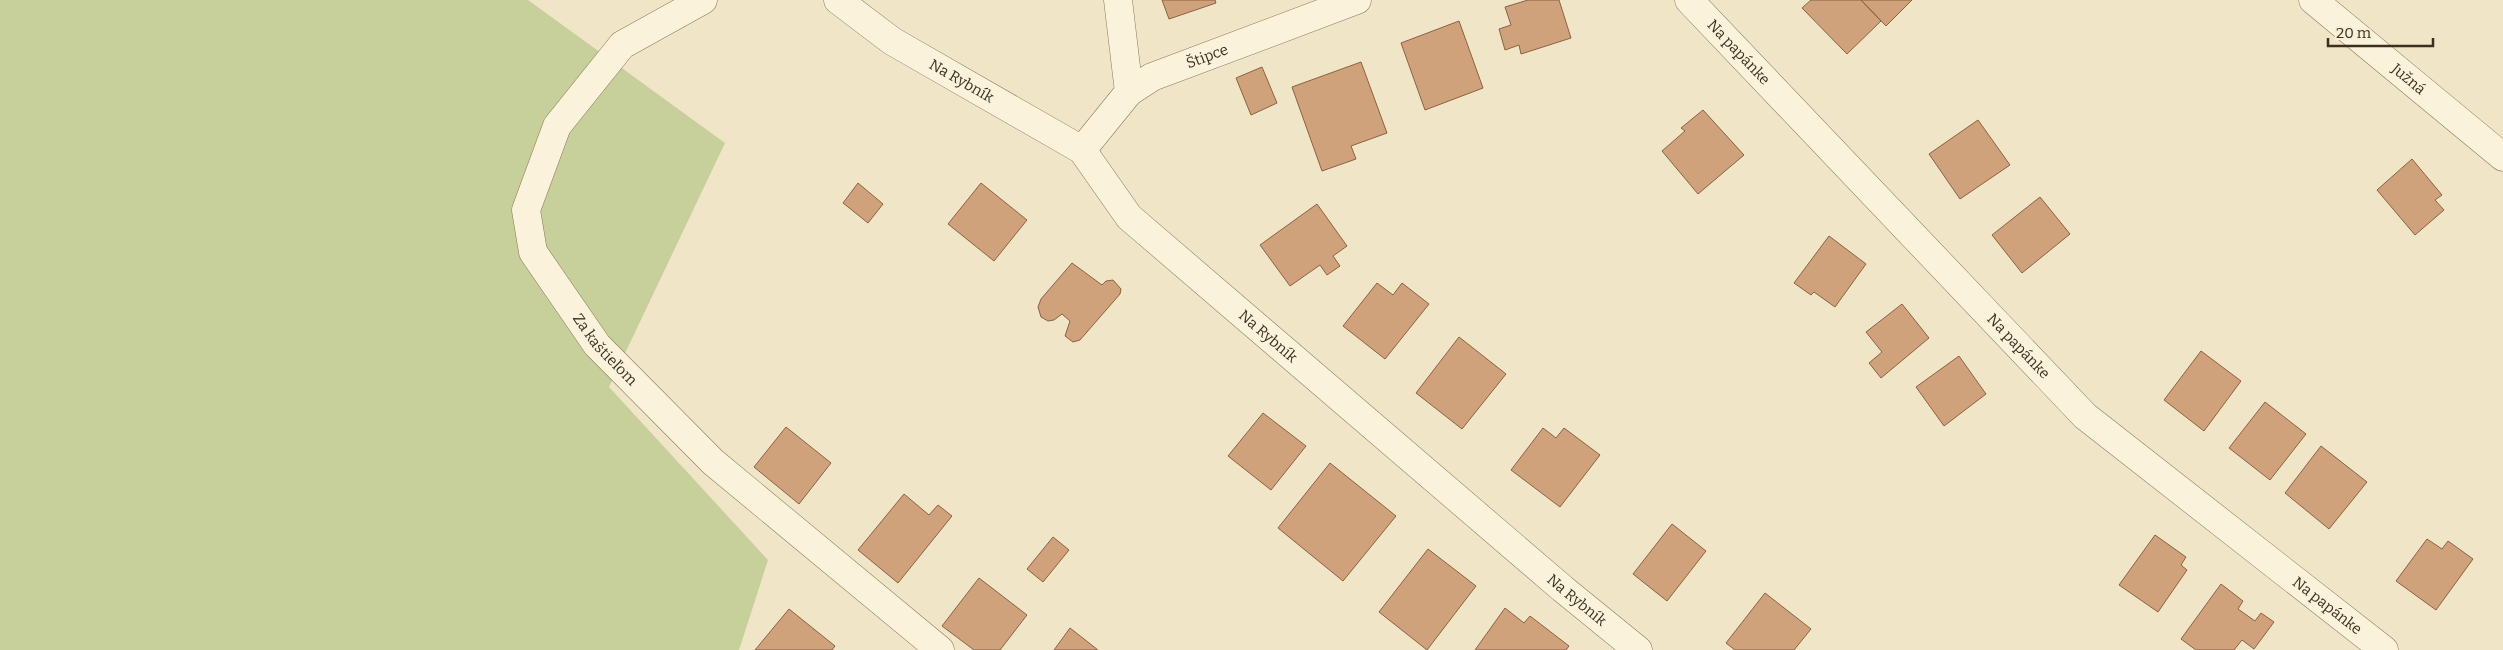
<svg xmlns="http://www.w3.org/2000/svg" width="2503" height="650" viewBox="0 0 2503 650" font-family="Bitter,serif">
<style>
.green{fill:#c7cf9a}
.building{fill:#cfa27c;stroke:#8c6140}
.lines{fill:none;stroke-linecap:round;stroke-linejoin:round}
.minor-casing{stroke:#8c775b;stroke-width:29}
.minor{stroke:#faf2db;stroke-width:28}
.labels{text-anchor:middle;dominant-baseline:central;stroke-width:4;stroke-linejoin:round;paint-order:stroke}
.street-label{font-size:15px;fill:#3c2f1f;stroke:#f7efd7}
</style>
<rect width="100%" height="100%" fill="#f0e5c7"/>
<path class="green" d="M0 0H528L725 143 609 387 768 560 739 650H0Z"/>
<path class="building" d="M1162 0H1215L1216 3 1169 19Z
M1528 0H1559L1571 38 1521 54 1519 45 1505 50 1499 29 1511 25 1505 7Z
M1811 0H1861L1881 21 1847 54 1802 8Z
M1861 0H1912L1886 26Z
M1459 21 1483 88 1425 110 1401 43Z
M1361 62 1387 133 1351 146 1356 159 1322 171 1292 87Z
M1262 67 1277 103 1251 115 1236 78Z
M1703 110 1744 155 1698 194 1662 151 1685 131 1681 128Z
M1978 120 2010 165 1960 199 1929 154Z
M2412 159 2442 195 2435 200 2444 210 2415 235 2377 190Z
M858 183 883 204 868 223 843 203Z
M981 183 1027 220 994 261 948 224Z
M2040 197 2070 234 2022 273 1992 235Z
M1317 204 1347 246 1333 256 1340 266 1327 275 1320 265 1290 286 1260 245Z
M1829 236 1866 264 1835 307 1814 292 1811 295 1794 283Z
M1072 263 1102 285 1106 281 1113 280 1121 289 1120 294 1080 340 1073 342 1065 336 1070 321 1062 314 1054 320 1048 321 1041 317 1038 307 1041 299Z
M1377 283 1393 295 1402 283 1429 304 1385 359 1343 326Z
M1902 304 1929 338 1881 378 1869 363 1882 352 1866 332Z
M1459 337 1506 374 1462 429 1416 393Z
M2201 351 2241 381 2204 431 2164 400Z
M1959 356 1986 394 1944 426 1916 387Z
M2265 402 2306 434 2270 480 2229 448Z
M1263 413 1306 446 1271 490 1228 456Z
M786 427 831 463 799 504 754 467Z
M1543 428 1556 438 1564 428 1600 455 1560 507 1511 470Z
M2321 446 2367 482 2329 529 2285 493Z
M1330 463 1396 516 1343 581 1278 528Z
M904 494 929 515 938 505 952 516 898 583 858 550Z
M1672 524 1706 551 1667 601 1633 574Z
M2155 535 2186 557 2181 565 2187 570 2158 612 2119 585Z
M1053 537 1069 550 1043 582 1027 569Z
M2427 539 2442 549 2448 541 2473 559 2436 610 2396 581Z
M1428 549 1476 586 1427 650 1379 612Z
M979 578 1027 615 1000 650H974L942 626Z
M2221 584 2243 601 2238 609 2255 621 2261 613 2274 622 2254 649 2242 640 2234 650H2196L2181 639Z
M1765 593 1811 629 1794 650H1735L1726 643Z
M1505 608 1524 623 1530 616 1569 646 1566 650H1475Z
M789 609 835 646 832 650H755Z
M1070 628 1098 650H1054Z"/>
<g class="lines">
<g class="minor-casing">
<g id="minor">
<path id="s1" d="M703 0 622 45 557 126 526 210 533 252 597 345 713 462 940 650"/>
<path id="s2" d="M838 0 892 41 1082 150 1129 217 1563 589 1638 650"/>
<path d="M1118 0 1129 92"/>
<path id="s3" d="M1689 0 2085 416 2384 650"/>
<path id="s4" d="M2313 0 2503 157"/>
<path id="s5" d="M1082 150 1129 92 1152 77 1357 0"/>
</g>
</g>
<use href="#minor" class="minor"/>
</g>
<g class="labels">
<g class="street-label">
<text stroke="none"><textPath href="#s3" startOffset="72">Na papánke</textPath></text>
<text stroke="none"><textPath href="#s5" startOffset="161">Štipce</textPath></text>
<text stroke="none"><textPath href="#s4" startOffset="124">Južná</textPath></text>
<text stroke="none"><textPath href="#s2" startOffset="148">Na Rybník</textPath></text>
<text stroke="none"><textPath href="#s2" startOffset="552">Na Rybník</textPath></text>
<text stroke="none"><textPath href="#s3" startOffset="478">Na papánke</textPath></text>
<text stroke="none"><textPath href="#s1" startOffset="450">Za kaštieľom</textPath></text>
<text stroke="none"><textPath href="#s2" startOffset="958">Na Rybník</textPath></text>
<text stroke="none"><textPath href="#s3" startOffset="882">Na papánke</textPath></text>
</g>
</g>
<path d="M2328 38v8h105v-8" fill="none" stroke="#3c2f1f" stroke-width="2.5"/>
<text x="2336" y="38" font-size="15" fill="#3c2f1f" stroke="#f7efd7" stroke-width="4" paint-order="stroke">20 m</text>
</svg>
